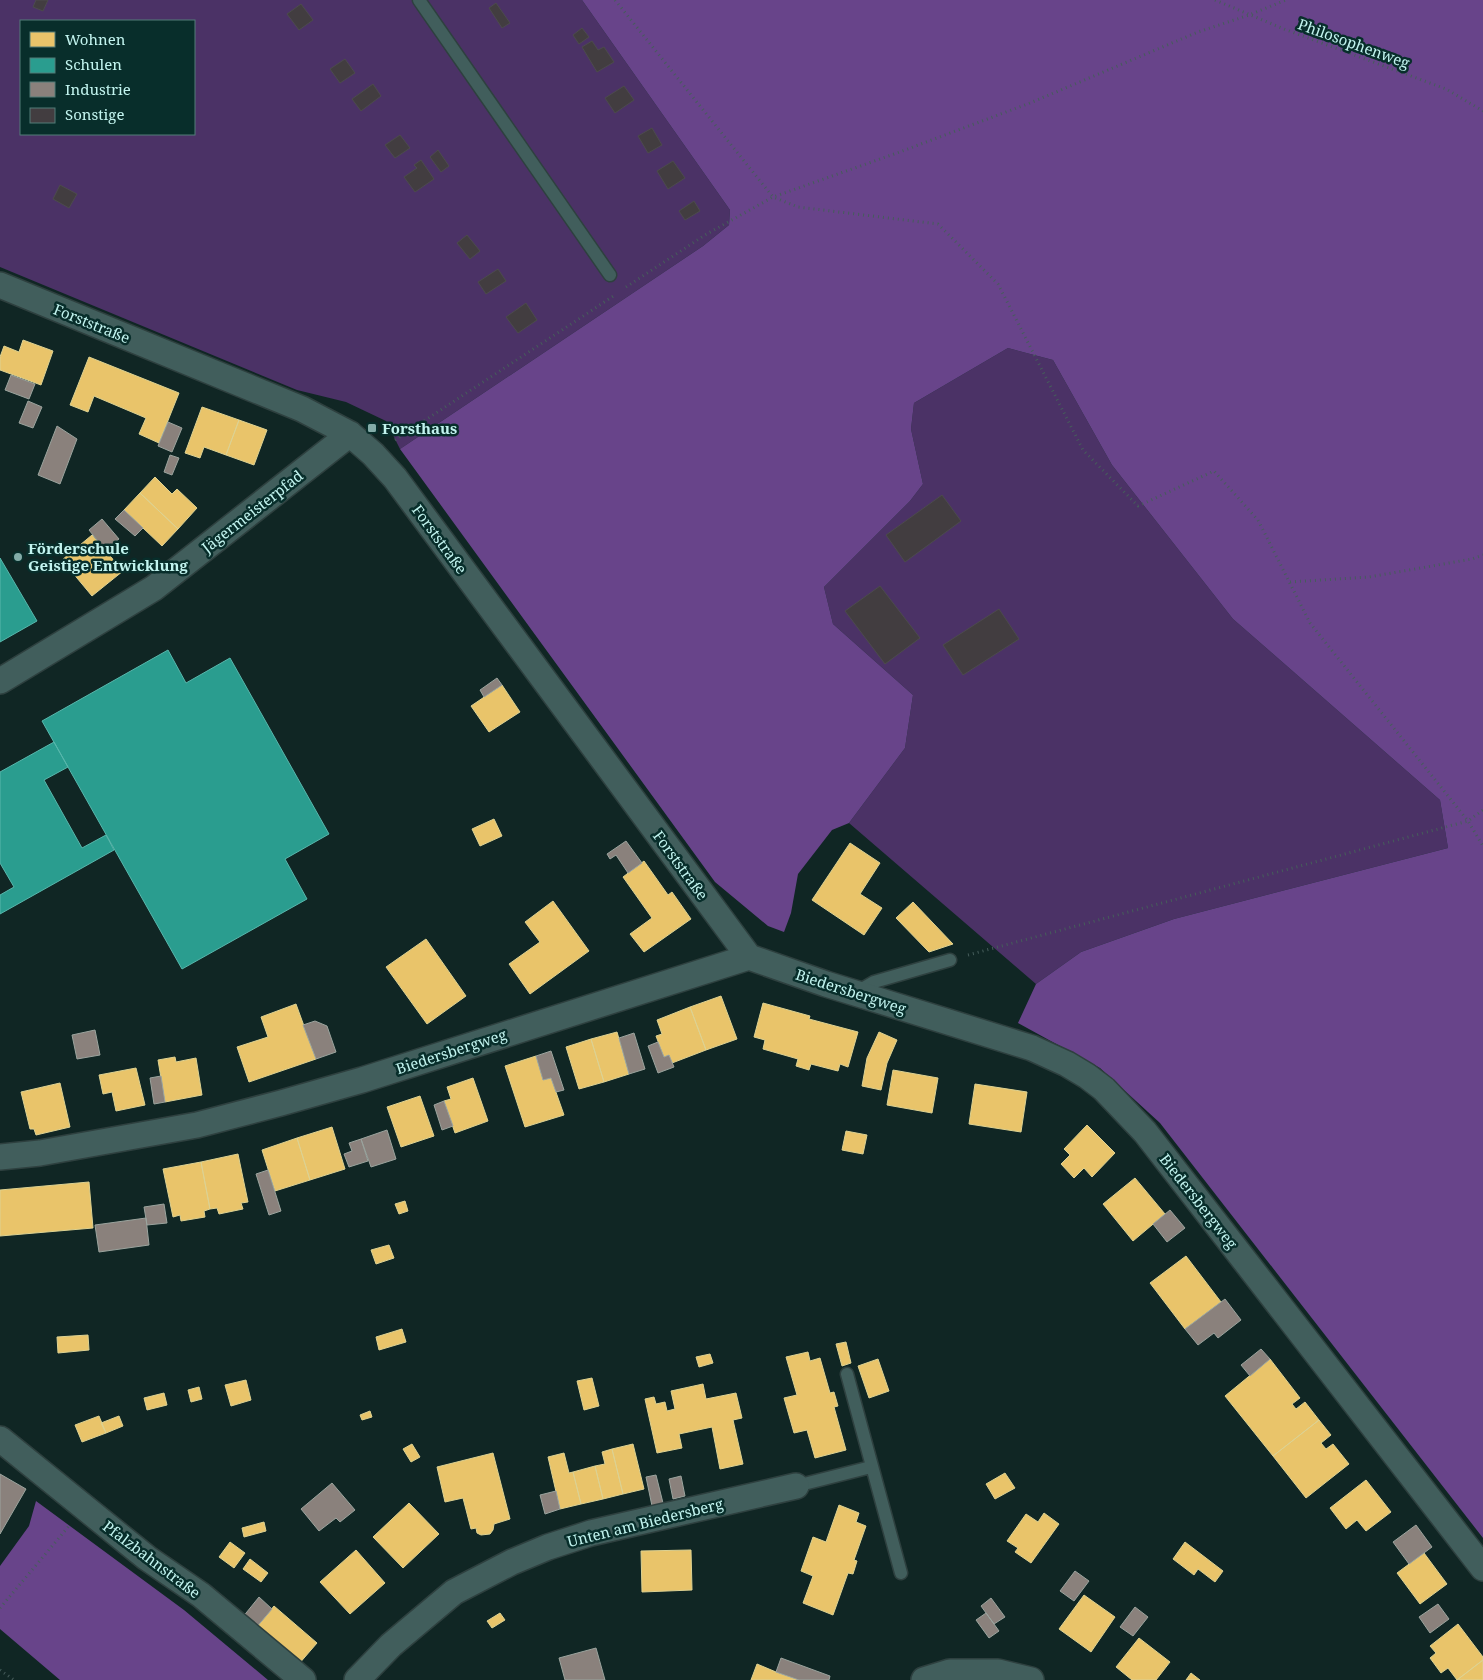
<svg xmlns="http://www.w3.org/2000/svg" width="1483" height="1680" viewBox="0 0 1483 1680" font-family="'Noto Serif',serif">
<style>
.green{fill:#4b3266;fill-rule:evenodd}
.forest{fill:#68448a}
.homes{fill:#e9c46a;stroke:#ddd292}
.schools{fill:#2a9d8f;stroke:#58b7ac}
.industry{fill:#8a817c;stroke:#9ba49e}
.building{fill:#423d40;stroke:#4c4b4d}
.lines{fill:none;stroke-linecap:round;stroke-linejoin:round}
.service-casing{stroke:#2e403f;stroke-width:15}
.minor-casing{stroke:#2e403f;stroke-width:28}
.path{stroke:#465d5b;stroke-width:3;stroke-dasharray:1 4;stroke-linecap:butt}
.service{stroke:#415e5c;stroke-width:12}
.minor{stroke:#415e5c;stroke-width:25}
.poi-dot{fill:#84aca8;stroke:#082e2b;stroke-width:2}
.labels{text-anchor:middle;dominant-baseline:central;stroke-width:5;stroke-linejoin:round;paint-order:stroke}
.street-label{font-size:15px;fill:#c2f4ef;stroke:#082e2b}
.poi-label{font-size:15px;font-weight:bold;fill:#c2f4ef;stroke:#082e2b;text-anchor:start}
</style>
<rect width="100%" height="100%" fill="#102624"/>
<path class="green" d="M0 0H582L730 210 729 225 703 246 400 449 386 421 346 402 297 390 0 267ZM21 21H194V134H21Z
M1008 348 1053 360 1112 465 1233 619 1440 800 1448 848 1174 919 1081 952 1036 984 849 823 905 748 913 695 833 624 824 587 910 501 923 484 911 429 914 403Z"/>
<path class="forest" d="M582 0H1483V1538L1160 1123 1100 1068 1018 1023 1036 984 1081 952 1174 919 1448 848 1440 800 1233 619 1112 465 1053 360 1008 348 914 403 911 429 923 484 910 501 824 587 833 624 913 695 905 748 849 823 832 830 798 874 791 913 784 932 768 926 715 882 400 449 703 246 729 225 730 210Z
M36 1501 184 1610 268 1680H60L0 1629V1566L29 1526Z"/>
<path class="homes" d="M23 340 53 351 41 385 0 370V357L4 346 19 352Z
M89 357 179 393 159 443 139 434 146 418 94 396 88 412 70 405Z
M202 407 239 420 226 455 204 447 200 458 185 453Z
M239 420 267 430 254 465 226 455Z
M155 477 172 494 177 489 197 508 178 529 140 493Z
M140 493 178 529 162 546 124 510Z
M92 535 123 571 92 596 62 560Z
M502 685 520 712 489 732 471 706Z
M494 819 502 836 480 846 472 829Z
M850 843 880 863 860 894 882 908 864 935 812 900Z
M644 861 668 895 672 892 691 919 644 952 630 934 652 918 623 877Z
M553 901 589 951 530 994 509 964 540 942 525 922Z
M913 902 953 944 929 952 896 918Z
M426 939 466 996 427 1024 386 967Z
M721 996 737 1039 706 1050 690 1007Z
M763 1003 810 1016 809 1019 858 1032 848 1067 840 1064 838 1071 811 1064 809 1070 796 1066 798 1059 763 1049 765 1040 754 1037Z
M296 1004 316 1059 249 1082 237 1047 268 1037 261 1017Z
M690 1007 706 1050 672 1063 669 1055 664 1057 656 1036 662 1034 657 1020Z
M617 1032 629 1074 604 1082 591 1039Z
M879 1032 897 1040 887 1063 881 1090 862 1086 867 1058Z
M591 1039 604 1082 579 1089 566 1047Z
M536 1056 543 1080 551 1078 564 1115 525 1127 505 1066Z
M175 1057 176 1062 196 1058 202 1095 165 1102 158 1060Z
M136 1068 145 1105 116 1111 112 1092 103 1094 99 1075Z
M893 1070 938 1078 932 1113 887 1105Z
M473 1078 488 1121 455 1133 444 1101 451 1099 447 1087Z
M60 1083 70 1127 36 1135 34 1129H30L21 1092Z
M975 1084 1027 1092 1021 1132 969 1124Z
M420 1096 434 1136 401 1147 387 1107Z
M1087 1125 1115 1153 1092 1177 1084 1168 1074 1178 1061 1164 1070 1155 1064 1149Z
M332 1127 345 1169 310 1180 297 1138Z
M846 1131 867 1135 863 1154 842 1150Z
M297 1138 310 1180 275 1191 262 1150Z
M238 1154 248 1202 241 1203 243 1209 219 1214 217 1208 210 1209 201 1162Z
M201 1162 210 1209 204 1211 205 1217 181 1221 180 1215 173 1217 163 1169Z
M1135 1178 1165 1214 1133 1241 1103 1204Z
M89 1182 93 1228 0 1236V1190Z
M405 1201 408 1211 399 1214 395 1204Z
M389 1245 394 1258 376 1264 371 1250Z
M1186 1256 1221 1302 1185 1329 1150 1283Z
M402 1329 406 1342 379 1350 376 1337Z
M88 1335 89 1350 58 1353 57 1337Z
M846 1342 851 1363 842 1366 836 1344Z
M808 1352 810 1361 820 1358 830 1393 834 1392 838 1406 834 1407 846 1450 815 1458 807 1430 794 1433 784 1398 797 1395 786 1357Z
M710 1354 713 1363 699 1367 696 1357Z
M878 1359 889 1391 869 1398 858 1366Z
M1270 1359 1300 1398 1292 1404 1296 1409 1305 1402 1319 1420 1273 1456 1225 1396Z
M592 1378 599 1406 584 1410 577 1381Z
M246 1380 251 1400 231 1406 225 1385Z
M703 1384 706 1399 736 1393 742 1418 733 1420 743 1464 720 1469 712 1427 679 1434 682 1448 657 1453 645 1399 654 1397 656 1404 665 1402 667 1411 675 1409 671 1391Z
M199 1387 202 1399 191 1402 188 1390Z
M164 1393 167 1405 147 1410 144 1398Z
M370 1411 372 1417 362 1420 360 1415Z
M99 1416 106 1433 82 1442 75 1425Z
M119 1416 123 1426 106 1433 101 1423Z
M1319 1420 1331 1435 1321 1443 1326 1449 1333 1444 1349 1464 1306 1498 1273 1456Z
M412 1444 420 1457 411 1462 403 1449Z
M633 1444 644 1489 623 1494 612 1449Z
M612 1449 623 1494 603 1499 595 1466 605 1464 602 1452Z
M493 1453 510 1519 494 1524 493 1530 490 1534 481 1535 477 1533 476 1528 471 1529 463 1498 445 1502 437 1467Z
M564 1453 569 1473 573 1472 581 1504 560 1509 548 1457Z
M595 1466 603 1499 581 1504 573 1472Z
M1005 1473 1015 1488 995 1499 986 1484Z
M1366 1480 1391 1512 1366 1531 1357 1520 1346 1529 1330 1508Z
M409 1503 439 1534 403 1568 373 1537Z
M839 1505 859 1513 856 1522 866 1526 854 1560 857 1561 853 1574 848 1573 833 1615 803 1603 813 1576 801 1571 813 1537 826 1542Z
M1044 1513 1059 1524 1031 1563 1015 1552 1018 1548 1007 1541 1026 1514 1038 1522Z
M264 1522 266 1531 244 1537 242 1528Z
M230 1542 245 1553 234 1568 219 1557Z
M1185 1542 1223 1571 1215 1582 1198 1569 1194 1575 1173 1559Z
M356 1550 385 1583 350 1614 320 1582Z
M691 1550 692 1590 642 1592 641 1551Z
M1424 1553 1447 1584 1420 1604 1397 1573Z
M250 1559 268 1573 261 1582 243 1569Z
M1084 1595 1115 1617 1091 1652 1059 1629Z
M274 1606 317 1643 298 1665 255 1629Z
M500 1613 505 1620 492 1628 487 1621Z
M1458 1624 1483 1657V1660L1457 1680 1448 1668 1441 1673 1430 1658 1436 1653 1430 1646Z
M1139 1638 1170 1662 1156 1680H1132L1116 1667Z
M1483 1660V1680H1457Z
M757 1664 776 1672 799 1680H751Z
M1191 1673 1200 1680H1186Z"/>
<path class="schools" d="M0 558 37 621 0 642Z
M168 650 186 683 230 658 329 834 285 859 307 899 182 969 42 721Z
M54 742 68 767 44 780 82 848 106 835 114 850 0 914V895L14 887 0 863V772Z"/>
<path class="industry" d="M11 375 35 384 29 399 5 390Z
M28 401 42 407 33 428 19 423Z
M168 422 182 428 172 452 158 446Z
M57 426 77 439 60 484 38 475Z
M170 455 179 458 172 475 164 472Z
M124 510 143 528 135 536 115 519Z
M102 519 119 539 105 550 89 530Z
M497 678 502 685 484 697 480 690Z
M626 841 642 863 628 873 616 855 610 859 607 854Z
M315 1021 327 1026 336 1052 316 1059 303 1025Z
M95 1030 100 1055 77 1059 72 1035Z
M634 1033 645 1069 629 1074 619 1038Z
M658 1042 664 1057 669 1055 674 1067 658 1073 648 1046Z
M551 1051 564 1090 556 1092 551 1078 543 1080 536 1056Z
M161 1076 165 1102 154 1104 150 1078Z
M444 1101 453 1126 442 1130 434 1105Z
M387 1130 396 1159 371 1167 361 1139Z
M361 1139 368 1161 349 1167 344 1154 352 1151 349 1143Z
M268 1170 281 1211 269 1215 256 1174Z
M164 1204 167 1223 147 1225 144 1207Z
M1170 1210 1185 1228 1167 1242 1153 1224Z
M146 1218 149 1245 99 1252 95 1225Z
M1225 1299 1241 1320 1218 1338 1214 1333 1198 1345 1185 1329Z
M1261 1349 1270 1359 1250 1376 1241 1365Z
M0 1474 26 1489 0 1534Z
M656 1475 663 1503 652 1506 646 1477Z
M681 1476 685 1496 673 1499 669 1479Z
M332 1483 355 1510 340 1522 336 1518 319 1531 301 1509Z
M556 1491 560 1509 545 1514 540 1495Z
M1416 1525 1432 1547 1409 1564 1393 1542Z
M1075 1571 1089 1581 1074 1601 1060 1591Z
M259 1597 272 1609 255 1629 242 1618Z
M991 1598 1005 1617 994 1624 981 1606Z
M1438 1604 1449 1619 1430 1633 1419 1617Z
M1135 1607 1148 1617 1133 1636 1120 1627Z
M986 1613 999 1631 989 1638 976 1620Z
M596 1648 605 1680H565L559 1658Z
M781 1658 830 1676 829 1680H799L776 1672Z"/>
<path class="building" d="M36 0H48L43 11 33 7Z
M496 3 510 23 502 28 489 8Z
M301 4 313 20 299 30 287 14Z
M582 28 589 37 579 44 573 35Z
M592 41 598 50 604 47 614 62 597 72 582 47Z
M345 59 355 73 340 83 330 69Z
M373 84 381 96 361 111 352 99Z
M624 86 634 100 615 113 605 98Z
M652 128 662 145 648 153 638 136Z
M400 135 410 148 395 158 385 145Z
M438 150 449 166 441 172 430 157Z
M421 160 434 179 415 192 404 177 417 168 414 165Z
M673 161 685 178 668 189 657 171Z
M60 185 77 194 69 208 53 199Z
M694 201 700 211 685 220 679 211Z
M467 235 480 251 470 259 457 243Z
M498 269 506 281 486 294 478 282Z
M526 303 537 320 518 333 506 317Z
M942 495 961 521 905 562 886 535Z
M880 586 920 638 885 664 845 611Z
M999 609 1019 639 963 675 943 645Z"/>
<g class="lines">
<g class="service-casing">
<path id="service" d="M419 0 610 275
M857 992 874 982 950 960
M847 1374 901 1573
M796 1486 871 1467"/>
</g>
<g class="minor-casing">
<path id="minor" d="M0 285 302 409 350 434 373 454 395 478 749 957
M0 681 154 588 350 434
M0 1157 40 1153 197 1125 281 1103 362 1080 749 957 826 984 1032 1048 1067 1064 1087 1076 1104 1089 1145 1132 1483 1568
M0 1439 147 1558 201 1595 303 1680
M357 1680 391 1645 454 1592 512 1562 548 1547 591 1533 796 1486
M924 1680 950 1672H998L1031 1680"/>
</g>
<path class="path" d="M615 0 773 197 798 207 938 224 998 284 1083 450 1138 506 1214 471 1258 520 1310 623 1468 821 1483 846
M1215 0 1284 29 1446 89 1483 111
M626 287 705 235 773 197 897 153 1030 103 1198 32 1249 15 1286 0
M395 440 615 295
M1290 582 1369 577 1472 559 1483 555
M968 955 1468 821 1483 810
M0 1608 69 1526
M0 1670 14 1680"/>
<use href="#service" class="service"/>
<use href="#minor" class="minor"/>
</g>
<g class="poi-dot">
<rect x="367" y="423" width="10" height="10" rx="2.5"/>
<circle cx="18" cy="557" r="5"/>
</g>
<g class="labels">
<g class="street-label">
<text transform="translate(1354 43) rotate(20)">Philosophenweg</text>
<text transform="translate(92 323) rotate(22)">Forststraße</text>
<text transform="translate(252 511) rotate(-38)">Jägermeisterpfad</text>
<text transform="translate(440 539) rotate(54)">Forststraße</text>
<text transform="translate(681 865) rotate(54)">Forststraße</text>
<text transform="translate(851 991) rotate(18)">Biedersbergweg</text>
<text transform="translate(451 1051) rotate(-18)">Biedersbergweg</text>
<text transform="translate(1199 1201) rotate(52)">Biedersbergweg</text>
<text transform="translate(645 1522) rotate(-14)">Unten am Biedersberg</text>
<text transform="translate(152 1559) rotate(37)">Pfalzbahnstraße</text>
</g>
<g class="poi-label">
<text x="382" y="428">Forsthaus</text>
<text x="28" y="548">Förderschule<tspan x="28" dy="17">Geistige Entwicklung</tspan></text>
</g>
</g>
<rect x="20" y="20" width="175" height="115" fill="#082e2b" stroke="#527d79"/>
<rect x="30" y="32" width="25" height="15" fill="#e9c46a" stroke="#527d79"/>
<text x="65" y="45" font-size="15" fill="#c2f4ef">Wohnen</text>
<rect x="30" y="58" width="25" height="15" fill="#2a9d8f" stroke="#527d79"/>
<text x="65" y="70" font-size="15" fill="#c2f4ef">Schulen</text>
<rect x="30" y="82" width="25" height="15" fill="#8a817c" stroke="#527d79"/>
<text x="65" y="95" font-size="15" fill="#c2f4ef">Industrie</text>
<rect x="30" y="108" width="25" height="15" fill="#423d40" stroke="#527d79"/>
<text x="65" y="120" font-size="15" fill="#c2f4ef">Sonstige</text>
</svg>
